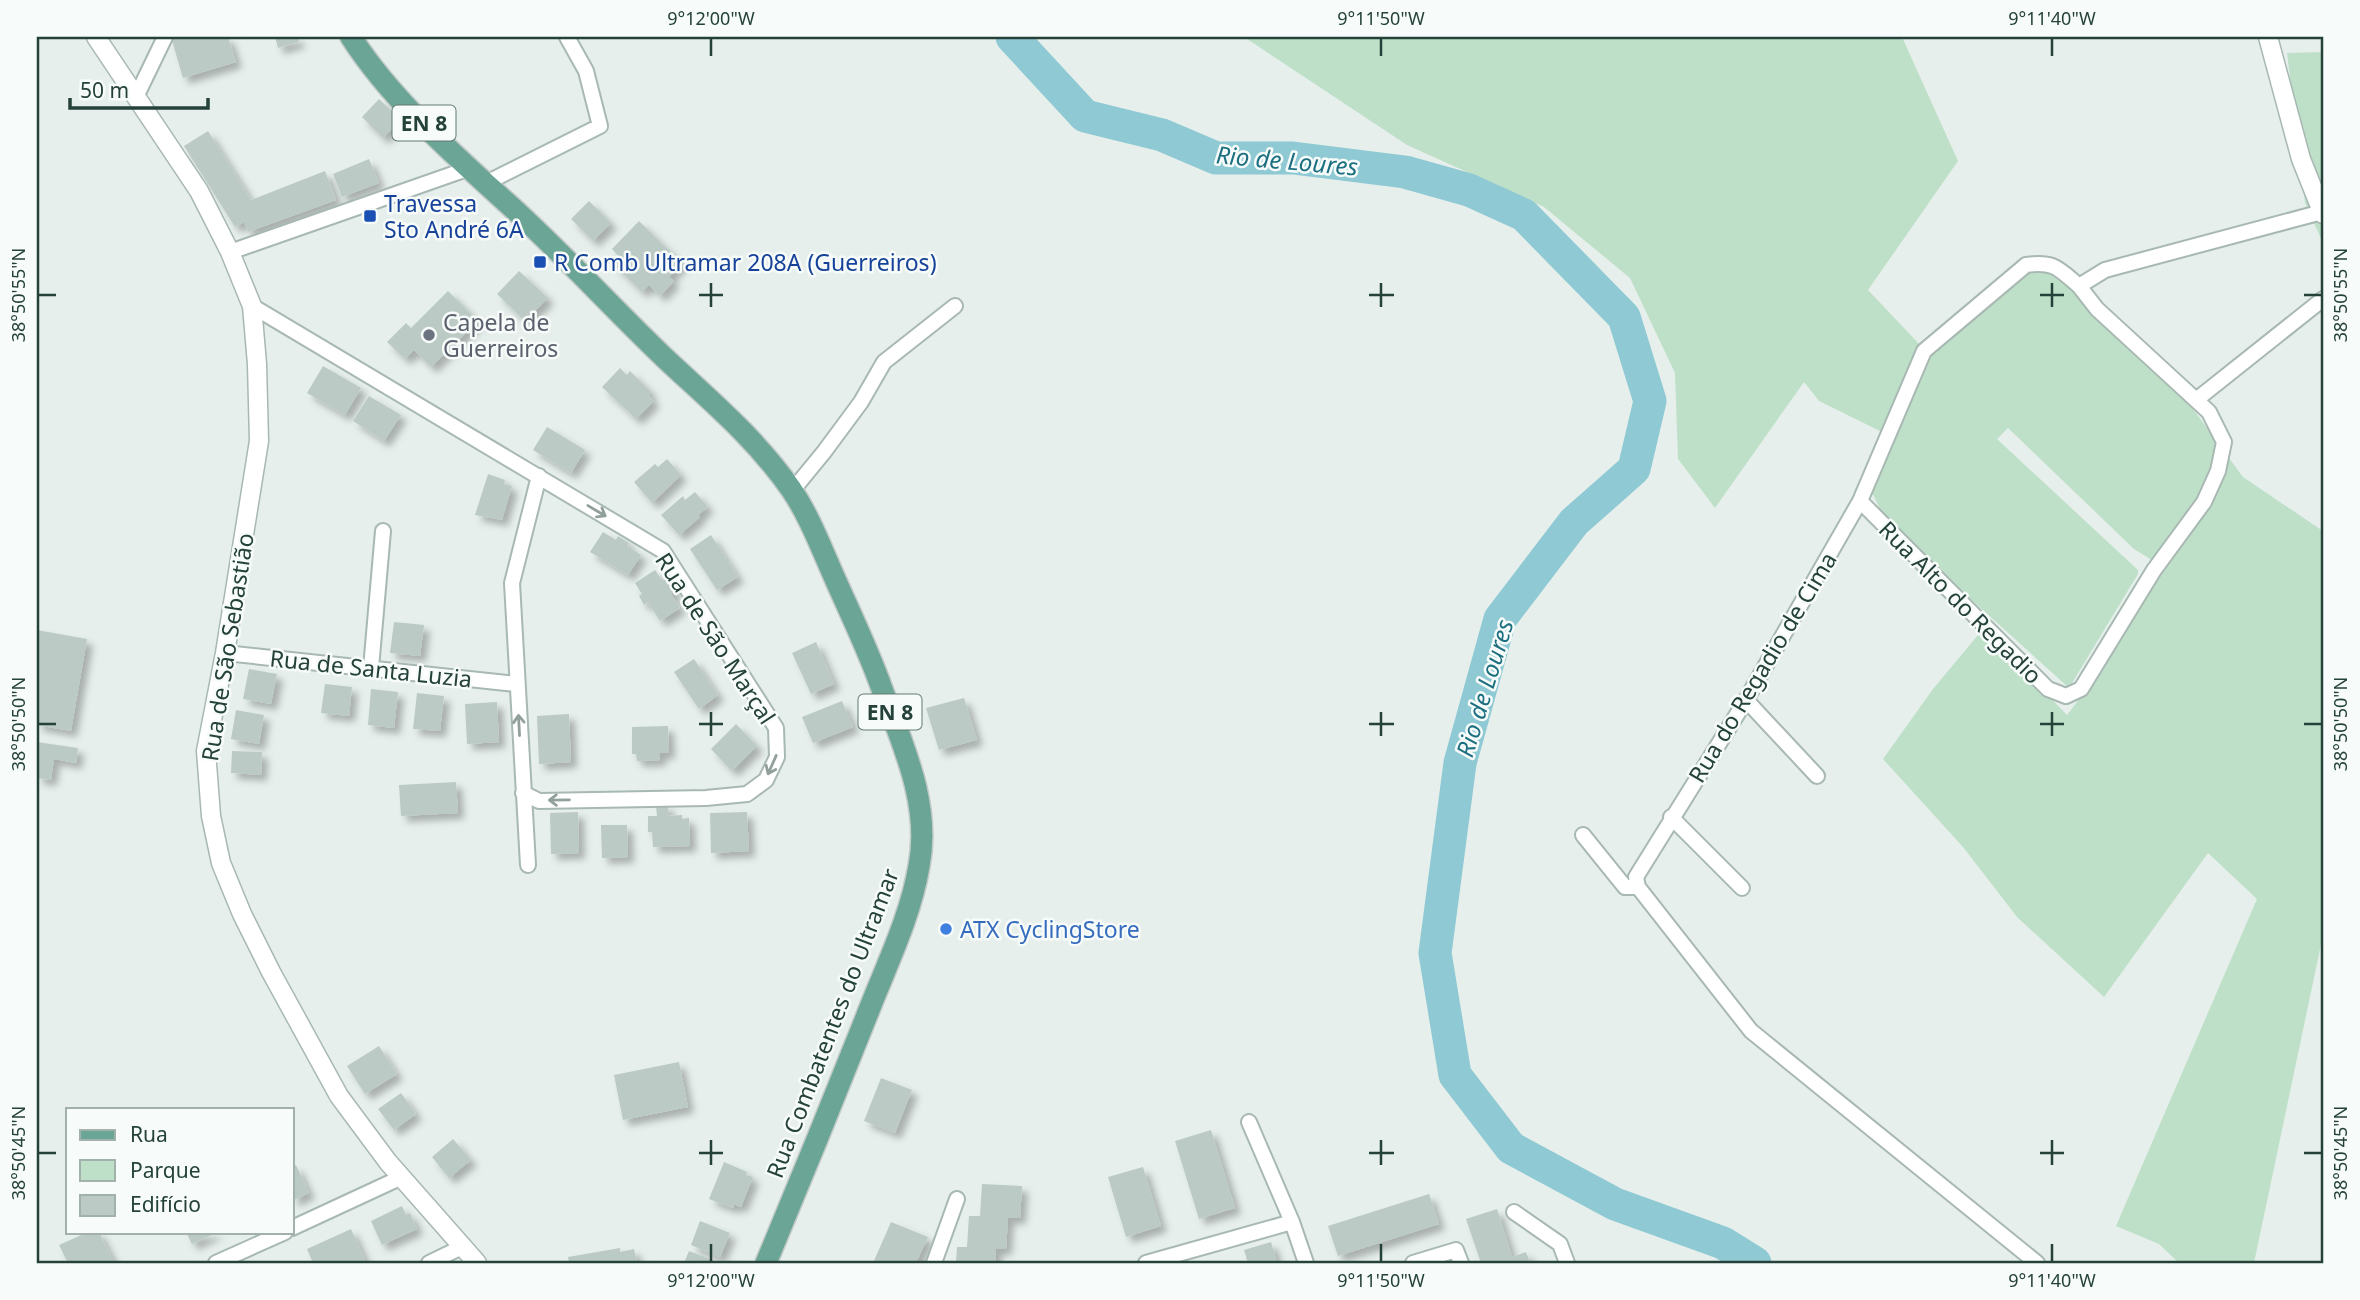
<svg xmlns="http://www.w3.org/2000/svg" width="2360" height="1300" viewBox="0 0 2360 1300" font-family="'Noto Sans',sans-serif">
<style>
.green{fill:#bfe0c8}
.lines{fill:none;stroke-linecap:round;stroke-linejoin:round}
.river{stroke:#8ec9d4;stroke-width:33}
.building{fill:#bbcac4;filter:url(#shadow)}
.minor-casing{stroke:#a8b8b2;stroke-width:18}
.tertiary-casing{stroke:#a8b8b2;stroke-width:21}
.primary-casing{stroke:#c2cac8;stroke-width:24}
.minor{stroke:#fff;stroke-width:14}
.tertiary{stroke:#fff;stroke-width:18}
.primary{stroke:#6aa596;stroke-width:21}
.oneway{stroke:#92a09c}
.ticks{fill:none;stroke:#24423a;stroke-width:2.5}
.transit-dot{fill:#1a4fb4;stroke:#f7fbf9;stroke-width:2.5}
.worship-dot{fill:#6b7280;stroke:#f7fbf9;stroke-width:2.5}
.shop-dot{fill:#3f7fe0;stroke:#f7fbf9;stroke-width:2.5}
.labels{text-anchor:middle;dominant-baseline:central;stroke-width:5;stroke-linejoin:round;paint-order:stroke}
.shield{fill:#f7fbf9;stroke:#637a73;stroke-width:2}
.shield-label{font-size:21px;font-weight:bold;fill:#24423a}
.transit-label{font-size:23px;fill:#164399;stroke:#f7fbf9;text-anchor:start}
.worship-label{font-size:23px;fill:#5b616d;stroke:#f7fbf9;text-anchor:start}
.street-label{font-size:23px;fill:#24423a;stroke:#f7fbf9}
.shop-label{font-size:23px;fill:#366cbe;stroke:#f7fbf9;text-anchor:start}
.water-label{font-size:24px;font-style:italic;fill:#1c6f80;stroke:#f7fbf9}
.neatline{fill:none;stroke:#24423a;stroke-width:2.5}
.ticks-label{font-size:18px;text-anchor:middle;fill:#24423a}
</style>
<defs>
<filter id="shadow"><feDropShadow dx="6" dy="6" stdDeviation="3.5" flood-color="#0004"/></filter>
</defs>
<rect width="100%" height="100%" fill="#e6efeb"/>
<path class="green" d="M1244 37H1902L1958 161 1868 290 1921 346 2027 268 2054 273 2185 398 2243 477 2323 531V935L2254 1263H2179L2159 1244 2116 1226 2257 899 2208 853 2104 997 2017 917 1963 847 1883 759 1933 689 1983 629 2067 715 2077 702 2163 567 2134 549 2008 428 1997 439 2138 570V574L2069 688 1943 574 1881 511 1870 488 1880 431 1819 401 1804 382 1715 508 1678 459 1675 373 1630 278 1544 207 1407 145Z
M2323 52V243L2305 203 2287 53Z"/>
<g class="lines">
<path class="river" d="M1012 37 1085 116 1162 135 1216 158H1293L1405 172 1469 190 1524 215 1624 317 1650 401 1634 469 1574 522 1500 619 1460 763 1435 953 1455 1075 1511 1148 1615 1204 1723 1243 1755 1263"/>
</g>
<path class="building" d="M171 37H228L236 62 183 78Z
M275 37H298L299 42 278 48Z
M379 99 401 120 383 138 362 117Z
M208 131 251 200 325 171 336 200 248 232 244 222 235 227 184 146Z
M369 159 379 183 342 197 333 174Z
M589 201 611 223 593 241 571 219Z
M639 221 682 263 669 277 674 281 660 296 649 285 642 292 614 265 620 258 612 249Z
M519 271 548 298 525 321 497 294Z
M448 291 478 321 431 367 414 350 405 359 387 342 406 323 411 328Z
M323 366 361 388 345 415 307 393Z
M620 368 627 375 630 371 651 392 648 395 654 401 636 419 602 387Z
M369 396 401 415 384 441 353 421Z
M547 427 585 450 571 473 533 450Z
M667 459 681 475 652 503 634 482 655 464 658 467Z
M488 474 505 480 504 484 512 486 502 520 475 515Z
M695 492 708 507 698 515 700 517 679 535 661 515 683 496 685 500Z
M603 532 616 540 618 536 629 543 627 546 641 555 628 575 590 552Z
M711 535 738 577 717 590 690 549Z
M655 570 662 580 667 578 676 591 671 594 680 608 660 621 648 602 644 605 639 596 642 594 635 583Z
M394 622 424 625 420 656 390 653Z
M37 630 87 639 71 731 37 725Z
M816 642 834 684 811 694 792 653Z
M694 659 718 695 699 709 674 672Z
M249 669 277 674 271 704 243 699Z
M325 684 352 687 349 716 321 713Z
M371 689 398 692 394 728 368 725Z
M417 693 444 696 440 731 413 729Z
M964 698 977 740 939 750 926 708Z
M842 701 853 727 813 743 802 717Z
M497 702 499 742 467 744 465 704Z
M236 710 264 715 259 744 231 739Z
M569 714 571 762 539 764 537 716Z
M736 724 757 746 732 771 711 749Z
M668 726 669 753H660V760L637 761 636 754H632V727Z
M37 742 78 748 76 763 54 759 51 780 37 778Z
M232 751 262 752 261 775 231 773Z
M456 782 458 813 401 816 399 785Z
M668 805V816L682 815V819L689 818 690 846 653 847 652 832H648V816H657L656 806Z
M578 812 579 853 551 854 550 813Z
M747 812 749 851 711 853 710 813Z
M601 825H627L628 857 602 858Z
M379 1046 397 1074 365 1094 347 1066Z
M679 1062 688 1107 623 1120 614 1075Z
M881 1078 912 1090 895 1133 864 1121Z
M401 1093 416 1114 394 1130 378 1109Z
M1211 1130 1235 1208 1199 1219 1175 1141Z
M453 1139 471 1160 449 1178 432 1157Z
M724 1162 747 1172 746 1175 753 1177 741 1207 734 1204 733 1208 709 1199Z
M296 1165 309 1193 292 1201V1167Z
M1143 1167 1161 1226 1126 1237 1108 1177Z
M982 1184 1022 1186 1020 1218H1008L1006 1249H996L995 1263H956L957 1247H967L969 1216H980Z
M1429 1194 1439 1224 1338 1256 1328 1226Z
M402 1206 406 1215 410 1213 417 1229 382 1245 371 1221Z
M1497 1209 1512 1257 1526 1252 1530 1263H1481L1466 1219Z
M700 1221 730 1233 720 1257 691 1245Z
M891 1222 928 1237 916 1263H873Z
M351 1229 365 1260 357 1263H313L307 1249Z
M88 1232H99L114 1263H68L59 1245Z
M186 1232H218L192 1244Z
M1271 1242 1277 1263H1248L1244 1250Z
M620 1248V1252L634 1249 637 1263H569L568 1257Z
M689 1251 721 1263H684Z"/>
<g class="lines">
<g class="minor-casing">
<path id="minor" d="M136 97 165 37
M484 184 600 126 586 71 567 37
M230 252 467 169
M252 306 663 551 776 728 777 757 766 780 747 794 706 798 539 801 523 793
M2196 400 2323 299
M792 491 824 452 861 402 884 362 955 306
M1860 501 2048 689 2066 696 2081 689 2154 570 2204 502 2218 471 2224 442 2209 412 2097 309 2079 286
M225 653 516 684
M371 668 383 531
M1746 700 1817 776
M1671 817 1742 888
M1583 835 1625 887H1638
M528 865 512 583 539 476
M1249 1122 1292 1222 1306 1263
M1514 1212 1560 1244 1567 1263
M292 1228 402 1177
M216 1263 285 1232
M429 1263 462 1247
M934 1263 957 1199
M1146 1263 1292 1222
M1413 1263 1456 1250 1461 1263
M2037 1263 1751 1031 1638 887 1636 877 1746 700 1860 501 1924 351 2026 265C2054 261 2058 268 2079 286L2105 270 2322 212"/>
</g>
<g class="tertiary-casing">
<path id="tertiary" d="M96 37 199 191 230 252 252 306 257 364 259 441 225 653 206 751 211 816 221 863 242 914 271 972 339 1096 388 1162 477 1263
M2268 37 2301 159 2323 214"/>
</g>
<g class="primary-casing">
<path id="primary" d="M351 37C390 98 453 154 506 202 563 253 614 310 669 362 712 402 756 439 791 489 810 517 822 550 836 581 852 617 869 652 882 689 903 745 931 805 919 866 911 914 889 960 871 1005 837 1091 802 1177 766 1263"/>
</g>
<use href="#minor" class="minor"/>
<use href="#tertiary" class="tertiary"/>
<use href="#primary" class="primary"/>
</g>
<defs><path id="oneway-shaft" d="M-6 0H5M1.5-3L5.5 0L1.5 3" fill="none" stroke-width="1.6" stroke-linecap="round" stroke-linejoin="round" transform="scale(1.75)"/></defs>
<g class="oneway">
<use href="#oneway-shaft" transform="translate(597 511) rotate(31)"/>
<use href="#oneway-shaft" transform="translate(519 725) rotate(-93)"/>
<use href="#oneway-shaft" transform="translate(772 765) rotate(114)"/>
<use href="#oneway-shaft" transform="translate(559 800) rotate(179)"/>
</g>
<path class="ticks" d="M711 38V56M1381 38V56M2052 38V56M711 283V307M1381 283V307M2052 283V307M38 295H56M699 295H723M1369 295H1394M2040 295H2064M2304 295H2322M711 712V736M1381 712V736M2052 712V736M38 724H56M699 724H723M1369 724H1394M2040 724H2064M2304 724H2322M711 1140V1165M1381 1140V1165M2052 1140V1165M38 1153H56M699 1153H723M1369 1153H1394M2040 1153H2064M2304 1153H2322M711 1244V1262M1381 1244V1262M2052 1244V1262"/>
<g class="transit-dot">
<rect x="363" y="209" width="14" height="14" rx="3.5"/>
<rect x="533" y="255" width="14" height="14" rx="3.5"/>
</g>
<circle class="worship-dot" cx="429" cy="335" r="7"/>
<circle class="shop-dot" cx="946" cy="929" r="7"/>
<g class="labels">
<g class="shield">
<rect x="392.5" y="105.5" width="63" height="35" rx="5"/>
<rect x="858.5" y="694.5" width="63" height="35" rx="5"/>
</g>
<g class="shield-label">
<text x="424" y="123">EN 8</text>
<text x="890" y="712">EN 8</text>
</g>
<g class="transit-label">
<text x="384" y="203">Travessa<tspan x="384" dy="26">Sto André 6A</tspan></text>
<text x="554" y="262">R Comb Ultramar 208A (Guerreiros)</text>
</g>
<g class="worship-label">
<text x="443" y="322">Capela de<tspan x="443" dy="26">Guerreiros</tspan></text>
</g>
<g class="street-label">
<text transform="translate(1961 602) rotate(45)">Rua Alto do Regadio</text>
<text transform="translate(716 638) rotate(57)">Rua de São Marçal</text>
<text transform="translate(227 647) rotate(-81)">Rua de São Sebastião</text>
<text transform="translate(1762 667) rotate(-59)">Rua do Regadio de Cima</text>
<text transform="translate(371 668) rotate(6)">Rua de Santa Luzia</text>
<text transform="translate(832 1023) rotate(-69)">Rua Combatentes do Ultramar</text>
</g>
<g class="shop-label">
<text x="960" y="929">ATX CyclingStore</text>
</g>
<g class="water-label">
<text transform="translate(1287 160) rotate(5)">Rio de Loures</text>
<text transform="translate(1484 688) rotate(-73)">Rio de Loures</text>
</g>
</g>
<rect width="2360" height="1300" fill="none" stroke="#f7fbf9" stroke-width="77"/>
<rect x="66" y="1108" width="228" height="126" fill="#f7fbf9" stroke="#a3b1ad" stroke-width="2"/>
<rect x="80" y="1130" width="35" height="10" fill="#6aa596" stroke="#a3b1ad" stroke-width="2"/>
<text x="130" y="1142" font-size="21" fill="#24423a">Rua</text>
<rect x="80" y="1160" width="35" height="21" fill="#bfe0c8" stroke="#a3b1ad" stroke-width="2"/>
<text x="130" y="1178" font-size="21" fill="#24423a">Parque</text>
<rect x="80" y="1195" width="35" height="21" fill="#bbcac4" stroke="#a3b1ad" stroke-width="2"/>
<text x="130" y="1212" font-size="21" fill="#24423a">Edifício</text>
<path d="M70 98v10h138v-10" fill="none" stroke="#24423a" stroke-width="3.5"/>
<text x="80" y="98" font-size="21" fill="#24423a" stroke="#f7fbf9" stroke-width="5" paint-order="stroke">50 m</text>
<rect x="38" y="38" width="2284" height="1224" class="neatline"/>
<g class="ticks-label">
<text x="711" y="25">9°12'00"W</text>
<text x="1381" y="25">9°11'50"W</text>
<text x="2052" y="25">9°11'40"W</text>
<text transform="translate(19 295) rotate(-90)" y="6">38°50'55"N</text>
<text transform="translate(2341 295) rotate(-90)" y="6">38°50'55"N</text>
<text transform="translate(19 724) rotate(-90)" y="6">38°50'50"N</text>
<text transform="translate(2341 724) rotate(-90)" y="6">38°50'50"N</text>
<text transform="translate(19 1153) rotate(-90)" y="6">38°50'45"N</text>
<text transform="translate(2341 1153) rotate(-90)" y="6">38°50'45"N</text>
<text x="711" y="1287">9°12'00"W</text>
<text x="1381" y="1287">9°11'50"W</text>
<text x="2052" y="1287">9°11'40"W</text>
</g>
</svg>
